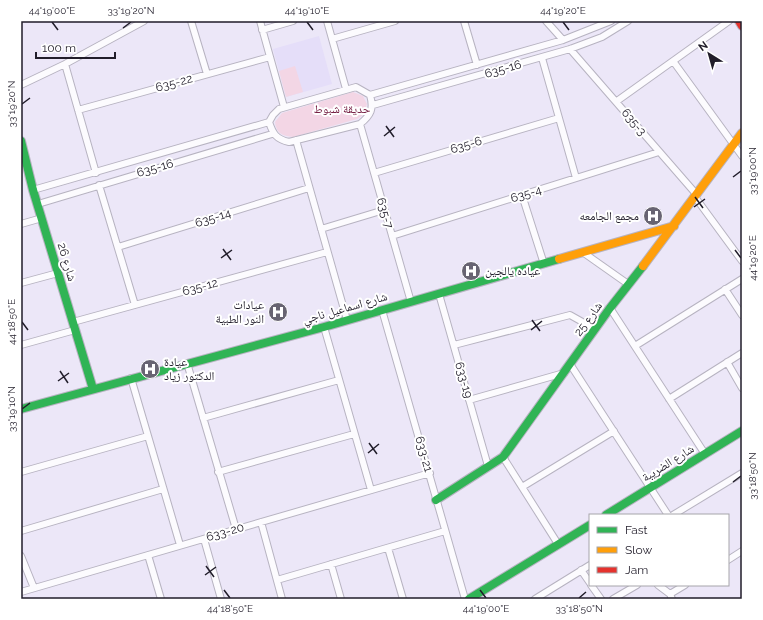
<svg xmlns="http://www.w3.org/2000/svg" width="763" height="620" viewBox="0 0 763 620" font-family="Raleway,'Noto Naskh Arabic',sans-serif">
<style>
.built{fill:#e5def9}
.green{fill:#f3d6e5}
.lines{fill:none;stroke-linecap:round;stroke-linejoin:round}
.street-casing{stroke:#b7b3c1;stroke-width:8}
.fast-casing{stroke:#b7b3c1;stroke-width:10}
.slow-casing{stroke:#b7b3c1;stroke-width:10}
.jam-casing{stroke:#b7b3c1;stroke-width:10}
.street{stroke:#fcfbfe;stroke-width:6}
.fast{stroke:#30b455;stroke-width:8}
.slow{stroke:#ff9f0a;stroke-width:8}
.jam{stroke:#e5322d;stroke-width:8}
.ticks{fill:none;stroke:#211d2a;stroke-width:1.5}
.labels{text-anchor:middle;dominant-baseline:central;stroke-width:4;stroke-linejoin:round;paint-order:stroke}
.street-label{font-size:12px;fill:#211d2a;stroke:#fff}
.park-label{font-size:12px;fill:#762044;stroke:#fff}
.poi-label{font-size:12px;fill:#211d2a;stroke:#fff;text-anchor:end}
.neatline{fill:none;stroke:#211d2a;stroke-width:1.5}
.ticks-label{font-size:10px;text-anchor:middle;fill:#211d2a}
</style>
<rect width="100%" height="100%" fill="#ece7f8"/>
<path class="built" d="M319 36 332 84 286 97 273 49Z"/>
<path class="green" d="M295 66 303 92 286 97 279 71Z
M353 92 363 96 367 104 363 115 357 119 293 137C282 136 276 133 275 122L282 113Z"/>
<g class="lines">
<g class="street-casing">
<path id="street" d="M191 21 207 74
M260 21 284 107
M327 21 346 89
M464 21 477 65
M546 21 563 40
M262 30 293 21
M332 39 395 21
M570 49 697 195
M542 58 576 178
M673 61 742 156
M65 64 96 173
M21 85 65 64 144 21
M356 87 370 95C374 109 371 115 360 124L289 142C276 139 273 134 269 122L273 115 279 109Z
M370 95 563 40 611 21
M617 101 729 21
M373 105 570 49 602 37 628 21
M78 110 270 57
M360 124 411 302
M296 140 347 320
M374 173 559 118
M99 185 135 305
M33 190 269 122
M522 195 544 264
M695 197 742 261
M38 204 272 134
M21 224 42 218
M321 229 384 210
M392 236 659 152
M118 247 309 188
M584 253 628 284
M21 283 58 273
M725 289 742 315
M439 294 488 466
M610 308 705 454
M382 310 465 599
M73 322 327 252
M324 327 371 490
M21 345 75 330
M454 345 570 315 595 329
M635 346 742 279
M727 362 742 388
M187 363 236 529
M570 364 668 515
M131 378 180 545
M669 399 742 353
M469 400 564 373
M203 418 339 380
M503 457 558 544
M21 472 148 436
M218 472 354 434
M522 487 614 431
M673 515 742 473
M261 522 282 599
M21 531 163 489
M204 539 221 599
M388 548 403 599
M148 555 161 599
M21 556 34 588
M728 560 742 551
M331 564 341 599
M581 570 590 583
M277 580 445 531
M591 585 601 599
M658 585 670 594 672 599
M21 592 430 473
M670 594 685 585
M535 599 590 565
M613 599 637 585"/>
</g>
<g class="fast-casing">
<path id="fast" d="M21 141 33 190 93 389
M21 409 324 327 559 259
M436 500 503 457 610 308 643 266
M606 515 742 431
M469 599 590 525"/>
</g>
<g class="slow-casing">
<path id="slow" d="M559 259 674 226
M643 266 742 133"/>
</g>
<g class="jam-casing">
<path id="jam" d="M739 21 742 26"/>
</g>
<use href="#street" class="street"/>
<use href="#fast" class="fast"/>
<use href="#slow" class="slow"/>
<use href="#jam" class="jam"/>
</g>
<path class="ticks" d="M52 22 58 30M307 22 313 30M563 22 569 30M123 28 131 22M22 104 30 98M386 126 394 137M384 136 395 127M733 177 741 171M695 197 703 208M694 207 705 199M223 249 231 260M735 250 741 258M221 258 232 250M532 320 540 331M22 322 28 330M531 330 542 321M60 371 68 383M58 381 69 373M22 409 30 403M369 443 377 454M368 453 379 444M733 482 741 476M206 566 214 577M205 575 216 567M224 590 230 598M480 590 486 598M579 598 586 592"/>
<defs>
<g id="hospital-disc" transform="scale(1)"><circle r="9.5" fill="#686472" stroke="#fff"/><path d="M-5-5h3v3.5h4V-5h3V5h-3V1.5h-4V5h-3Z" fill="#fff"/></g>
</defs>
<g fill-rule="evenodd">
<use href="#hospital-disc" x="653" y="216"/>
<use href="#hospital-disc" x="471" y="271"/>
<use href="#hospital-disc" x="278" y="312"/>
<use href="#hospital-disc" x="150" y="369"/>
</g>
<g class="labels">
<g class="street-label">
<text transform="translate(503 69) rotate(-16)">635-16</text>
<text transform="translate(174 83) rotate(-15)">635-22</text>
<text transform="translate(634 122) rotate(50)">635-3</text>
<text transform="translate(466 145) rotate(-17)">635-6</text>
<text transform="translate(155 168) rotate(-16)">635-16</text>
<text transform="translate(526 194) rotate(-17)">635-4</text>
<text transform="translate(385 213) rotate(74)">635-7</text>
<text transform="translate(213 218) rotate(-17)">635-14</text>
<text transform="translate(67 262) rotate(73)">شارع 26</text>
<text transform="translate(200 287) rotate(-15)">635-12</text>
<text transform="translate(345 308) rotate(-16)">شارع اسماعيل ناجي</text>
<text transform="translate(588 319) rotate(-54)">شارع 25</text>
<text transform="translate(464 380) rotate(74)">633-19</text>
<text transform="translate(424 454) rotate(74)">633-21</text>
<text transform="translate(668 463) rotate(-32)">شارع الضريبة</text>
<text transform="translate(225 532) rotate(-16)">633-20</text>
</g>
<g class="park-label">
<text x="342" y="109">حديقة شبوط</text>
</g>
<g class="poi-label">
<text x="639" y="216">مجمع الجامعه</text>
<text x="485" y="271" text-anchor="start">عياده يالجين</text>
<text x="264" y="305">عيادات<tspan x="264" dy="14">النور الطبية</tspan></text>
<text x="164" y="362" text-anchor="start">عيادة<tspan x="164" dy="14">الدكتور زياد</tspan></text>
</g>
</g>
<rect width="763" height="620" fill="none" stroke="#ffffff" stroke-width="44"/>
<rect x="589" y="514" width="140" height="72" fill="#ffffff" stroke="#a6a5aa"/>
<rect x="597" y="527" width="20" height="6" fill="#30b455" stroke="#a6a5aa"/>
<text x="625" y="534" font-size="12" fill="#211d2a">Fast</text>
<rect x="597" y="547" width="20" height="6" fill="#ff9f0a" stroke="#a6a5aa"/>
<text x="625" y="554" font-size="12" fill="#211d2a">Slow</text>
<rect x="597" y="567" width="20" height="6" fill="#e5322d" stroke="#a6a5aa"/>
<text x="625" y="574" font-size="12" fill="#211d2a">Jam</text>
<g transform="translate(709 54) rotate(323)" stroke="#ffffff" stroke-width="3" paint-order="stroke">
<path d="M0-3L7 15L0 10L-7 15Z" fill="#211d2a"/>
<text y="-6" font-size="11" font-weight="bold" text-anchor="middle" fill="#211d2a">N</text>
</g>
<path d="M36 52v6h79v-6" fill="none" stroke="#211d2a" stroke-width="2"/>
<text x="42" y="52" font-size="12" fill="#211d2a" stroke="#ffffff" stroke-width="3" paint-order="stroke">100 m</text>
<rect x="22" y="22" width="719" height="576" class="neatline"/>
<g class="ticks-label">
<text x="52" y="14">44°19'00"E</text>
<text x="131" y="14">33°19'20"N</text>
<text x="307" y="14">44°19'10"E</text>
<text x="563" y="14">44°19'20"E</text>
<text transform="translate(11 104) rotate(-90)" y="4">33°19'20"N</text>
<text transform="translate(752 171) rotate(-90)" y="4">33°19'00"N</text>
<text transform="translate(752 258) rotate(-90)" y="4">44°19'20"E</text>
<text transform="translate(11 322) rotate(-90)" y="4">44°18'50"E</text>
<text transform="translate(11 409) rotate(-90)" y="4">33°19'10"N</text>
<text transform="translate(752 476) rotate(-90)" y="4">33°18'50"N</text>
<text x="230" y="612">44°18'50"E</text>
<text x="486" y="612">44°19'00"E</text>
<text x="579" y="612">33°18'50"N</text>
</g>
</svg>
